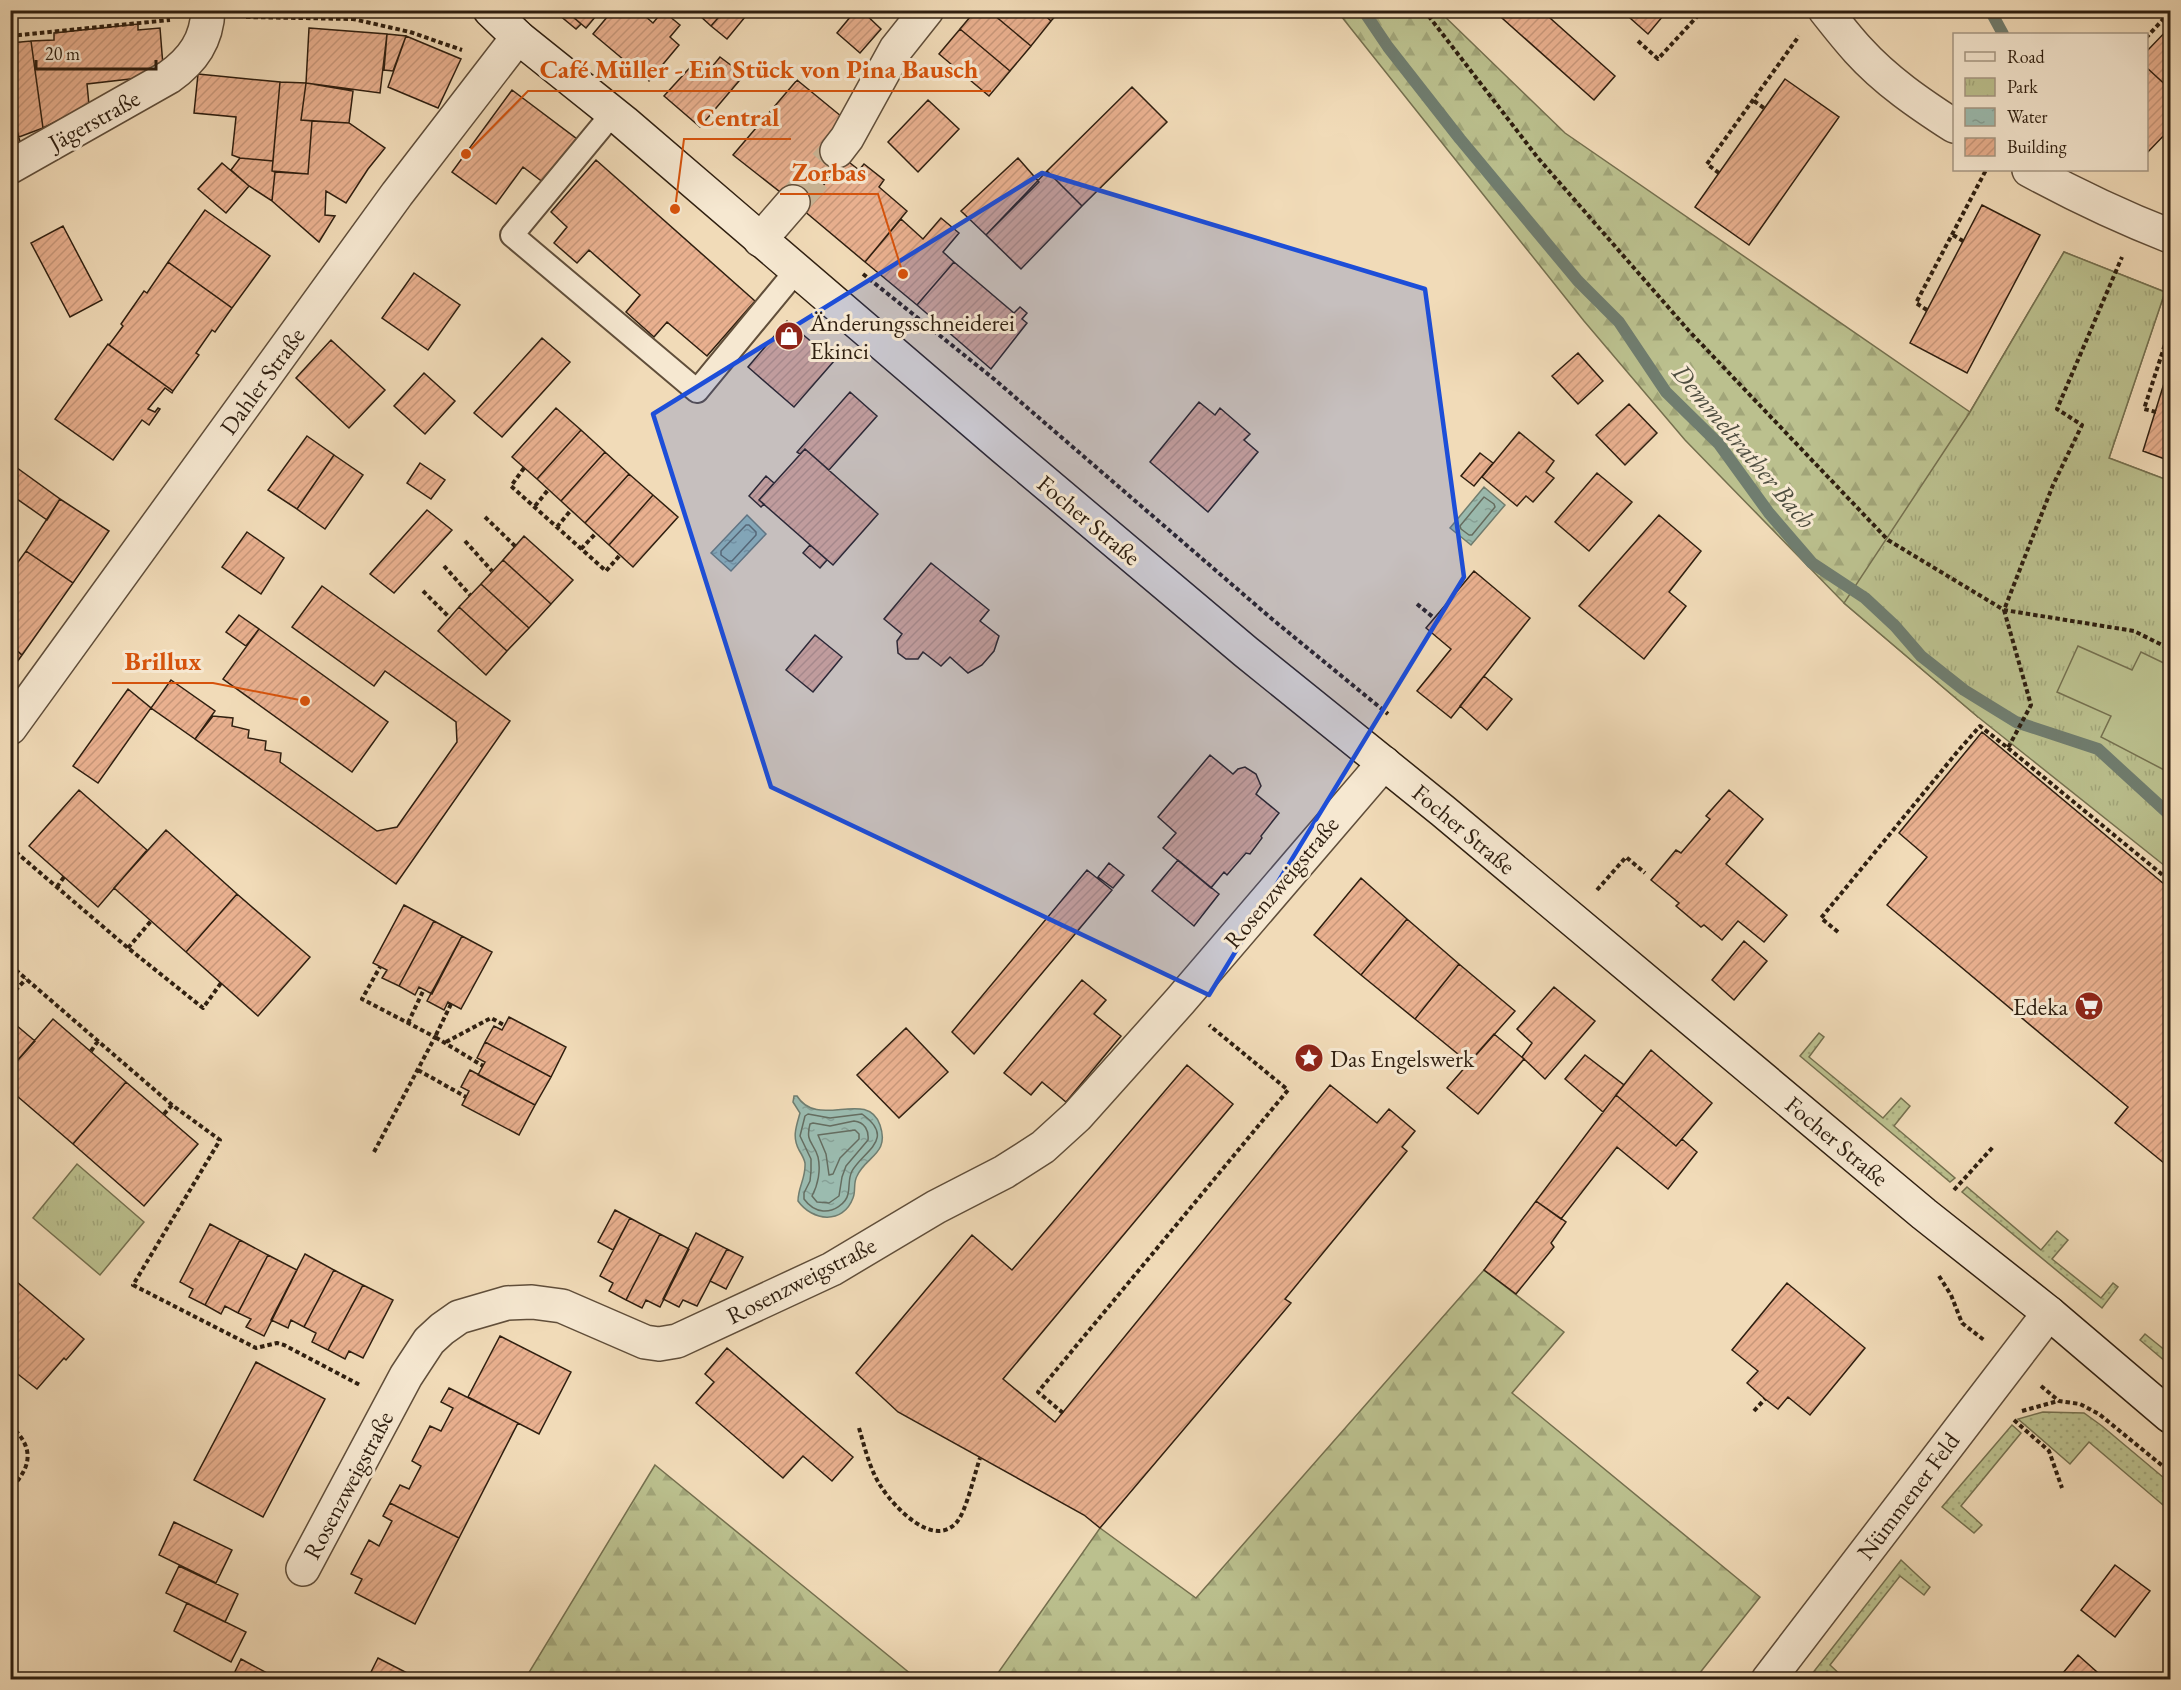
<svg xmlns="http://www.w3.org/2000/svg" width="2181" height="1690" viewBox="0 0 2181 1690" font-family="'EB Garamond',serif">
<style>
.grass{fill:url(#grass-dots);stroke:#75704f;stroke-width:1.5}
.forest{fill:url(#forest-firs);stroke:#75704f;stroke-width:1.5}
.park{fill:url(#park-tufts);stroke:#75704f;stroke-width:1.5}
.garden{fill:#bbc08e;stroke:#75704f;stroke-width:1.5}
.water{fill:url(#water-ripples);stroke:#707d6f;stroke-width:1.5}
.lines{fill:none;stroke-linecap:round;stroke-linejoin:round}
.shore{stroke:#656d60;stroke-width:1.5}
.stream{stroke:#707d6f;stroke-width:12}
.building{fill:url(#building-hatch);stroke:#2f1f10;stroke-width:1.5}
.street-tunnel{stroke:#cab596;stroke-width:33;stroke-dasharray:33 16;stroke-linecap:butt}
.lane-casing{stroke:#604e3a;stroke-width:26}
.street-casing{stroke:#604e3a;stroke-width:36}
.secondary-casing{stroke:#2f1f10;stroke-width:36}
.path{stroke:#2f1f10;stroke-width:4;stroke-dasharray:4.5 3;stroke-linecap:butt}
.lane{stroke:#f6e8d1;stroke-width:22}
.street{stroke:#f6e8d1;stroke-width:33}
.secondary{stroke:#f6e8d1;stroke-width:33}
.marked{fill:#1d4ed8;fill-opacity:0.2;stroke:#1d4ed8;stroke-width:4.5;stroke-linejoin:round}
.labels{text-anchor:middle;dominant-baseline:central;stroke-width:6;stroke-linejoin:round;paint-order:stroke}
.street-label{font-size:24px;fill:#2f1f10;stroke:#f6e8d1}
.poi-label{font-size:24px;fill:#2f1f10;stroke:#f6e8d1;text-anchor:start}
.water-label{font-size:26px;font-style:italic;fill:#4f4e40;stroke:#f6e8d1}
.leader{fill:none;stroke:#d6530c;stroke-width:2}
.callout-dot{fill:#d6530c;stroke:#f6e8d1;stroke-width:2}
.callout-label{font-size:26px;text-anchor:middle;font-weight:bold;fill:#d6530c;stroke:#f6e8d1;stroke-width:6;stroke-linejoin:round;paint-order:stroke}
</style>
<defs>
<pattern id="grass-dots" width="8" height="8" patternUnits="userSpaceOnUse" patternTransform="scale(1.5)"><rect width="8" height="8" fill="#bbc08e"/><path d="M2 2h.1M6 6h.1" fill="none" stroke="#a1a579" stroke-width="1.8" stroke-linecap="round"/></pattern>
<pattern id="forest-firs" width="22" height="20" patternUnits="userSpaceOnUse" patternTransform="scale(1.5)"><rect width="22" height="20" fill="#bbc08e"/><path d="M5 1l3.5 6h-7zM16 11l3.5 6h-7z" fill="#a1a579"/></pattern>
<pattern id="park-tufts" width="24" height="20" patternUnits="userSpaceOnUse" patternTransform="scale(1.5)"><rect width="24" height="20" fill="#bbc08e"/><path d="M3 7l-1-3M5 7V3M7 7l1-3M15 17l-1-3M17 17v-4M19 17l1-3" fill="none" stroke="#a1a579"/></pattern>
<pattern id="water-ripples" width="26" height="14" patternUnits="userSpaceOnUse" patternTransform="scale(1.5)"><rect width="26" height="14" fill="#9bbbaf"/><path d="M2 4q2-2 4 0t4 0M15 11q2-2 4 0t4 0" fill="none" stroke="#86a096"/></pattern>
<pattern id="building-hatch" width="6" height="6" patternUnits="userSpaceOnUse" patternTransform="scale(1.5)"><rect width="6" height="6" fill="#e9b08f"/><path d="M-1 1l2-2M0 6l6-6M5 7l2-2" fill="none" stroke="#c8977a"/></pattern>
</defs>
<rect width="100%" height="100%" fill="#f1dbb8"/>
<filter id="stains"><feTurbulence type="fractalNoise" baseFrequency=".00333" numOctaves="4"/><feColorMatrix values="0 0 0 0 .2 0 0 0 0 .09 0 0 0 0 .02 0 0 0 .5 -.17"/></filter>
<radialGradient id="worn" r=".72"><stop offset=".6" stop-color="#630" stop-opacity="0"/><stop offset="1" stop-color="#630" stop-opacity=".3"/></radialGradient>
<path class="grass" d="M1819 1033 1824 1037 1809 1057 1883 1118 1901 1098 1910 1106 1894 1126 1955 1178 1950 1182 1800 1056Z
M1967 1187 2041 1250 2057 1231 2068 1240 2052 1259 2101 1298 2113 1283 2118 1287 2102 1308 1962 1192Z
M2145 1334 2166 1351 2170 1346V1358L2166 1362 2140 1340Z
M2043 1412 2084 1413 2102 1426 2170 1483V1511L2089 1442 2070 1464 2018 1419Z
M2012 1425 2021 1433 1961 1506 1982 1525 1974 1533 1942 1507Z
M1901 1560 1930 1587 1924 1595 1900 1576 1830 1665 1845 1679H1808Z"/>
<path class="forest" d="M1337 11H1439L1565 133 1970 412 2064 252 2165 292 2109 458 2170 481 1978 717 1844 603 1685 440 1584 321Z
M1484 1270 1564 1332 1512 1393 1760 1597 1695 1679 993 1680 1100 1528 1196 1598Z
M655 1465 917 1679H525Z"/>
<path class="park" d="M2064 252 2165 292 2109 458 2170 481V870L1978 717 1844 603 1970 412Z
M77 1164 144 1222 100 1275 33 1218Z"/>
<path class="garden" d="M2078 646 2132 670 2141 652 2170 666V773L2101 737 2111 716 2057 692Z"/>
<path class="water" d="M1484 487 1505 505 1471 545 1450 528Z
M747 515 766 534 731 571 711 553Z
M794 1096H797C818 1130 867 1088 880 1125 890 1154 866 1156 857 1176 853 1183 856 1191 853 1198 843 1225 812 1221 798 1201 798 1187 806 1178 805 1163 804 1158 802 1155 799 1150 792 1137 796 1127 800 1113L793 1102Z"/>
<g class="lines">
<path class="shore" d="M1484 497 1494 504 1495 507 1472 535H1469L1461 529 1460 526Z
M746 525H749L756 532V535L732 561H729L721 555V551Z
M808 1114 830 1118 862 1114C897 1139 863 1151 852 1171 848 1179 850 1185 848 1194 846 1204 833 1212 823 1211 814 1210 809 1206 804 1199V1193L810 1181 811 1171V1159L800 1136 805 1116Z
M854 1121C865 1122 869 1131 868 1140L846 1166 842 1177 839 1196 829 1203 817 1202 812 1196C818 1185 821 1170 818 1157 814 1142 805 1143 810 1124L813 1123 830 1126Z
M855 1130 859 1134V1139L840 1158 833 1174 829 1175 826 1154 818 1135Z"/>
<path class="stream" d="M1363 10 1388 47 1460 139 1578 281 1619 322 1666 392 1719 444 1769 513 1812 563 1865 598 1895 626 1921 656 1964 690 2016 722 2098 749 2170 815
M1990 10 2003 34"/>
</g>
<path class="building" d="M553 10H565L581 24 576 29Z
M565 10H601L586 28Z
M613 10H638L653 23 663 11 680 25 670 37 679 45 649 81 593 34Z
M700 10H725L711 26 698 14Z
M725 10 750 11 727 39 711 26Z
M856 10H861L881 29 860 53 837 33Z
M976 10H988L1031 46 1010 71 960 29Z
M988 10H1039L1051 21 1031 46Z
M1039 10H1061L1051 21Z
M1493 10H1541L1615 76 1594 100Z
M1621 10H1668L1648 34Z
M138 24V30L160 28 163 66 139 78 87 84 89 105 43 128 31 41 54 40V33Z
M2170 27V89L2146 67V52Z
M309 28 387 34 380 93 306 83Z
M960 29 1010 71 989 96 939 54Z
M387 34 406 36 393 71 384 70Z
M406 36 461 59 438 108 388 87Z
M31 41 43 128 19 137 10 108V43Z
M720 57 744 75 700 127 664 96 695 62 707 73Z
M2146 67 2170 89V129L2146 154Z
M198 74 280 82 273 161 240 158 232 155 236 117 194 113Z
M1785 79 1839 117 1749 245 1695 207Z
M797 80 847 121 845 159 803 210 733 155Z
M280 82 306 83 301 120 312 121 308 174 272 171Z
M306 83 353 91 349 123 301 120Z
M1132 87 1167 122 1082 206 1047 171Z
M512 90 577 139 544 183 523 167 496 204 452 172Z
M928 100 959 129 918 172 888 142Z
M10 108 21 145 10 148Z
M312 121 349 123 385 148 368 169 346 203 326 191 325 215 335 216 319 242 272 201 275 172 308 174Z
M240 158 273 161 272 171 275 172 272 201 249 186 231 170Z
M1018 158 1039 182 986 235 961 211Z
M845 159 859 170 864 164 884 180 879 187 907 211 865 262 803 210Z
M596 160 755 301 707 356 667 322 654 337 626 312 640 295 589 250 577 263 554 243 567 227 551 212Z
M222 163 249 186 226 213 198 189Z
M1047 171 1082 206 1021 269 986 235Z
M1982 205 2040 235 1967 373 1910 343Z
M205 210 270 256 232 308 168 262Z
M941 218 959 233 943 252 954 262 917 305 865 262 901 219 923 239Z
M63 226 102 300 70 317 31 243Z
M168 262 232 308 215 332 212 330 196 353 199 355 173 391 109 345 123 326 121 324 144 291 147 293Z
M954 262 1014 313 1020 307 1027 313 1022 319 1027 323 991 369 917 305Z
M414 273 460 305 428 350 382 318Z
M787 321 834 361 794 407 748 367Z
M542 338 570 362 502 437 474 413Z
M331 340 385 390 349 428 296 378Z
M108 344 173 391 172 393 165 388 148 409 155 412 158 408 160 409 149 425 142 420 113 460 55 419Z
M1578 353 1603 381 1578 404 1552 376Z
M2170 364V461L2143 451Z
M424 373 455 401 425 434 394 406Z
M850 392 877 416 829 470 805 449 800 454 797 452Z
M1199 402 1215 415 1220 408 1250 434 1244 440 1258 452 1208 512 1150 462Z
M1629 404 1657 433 1625 465 1596 435Z
M556 408 581 430 537 479 512 457Z
M581 430 605 452 561 501 537 479Z
M1519 432 1554 461 1546 472 1554 478 1533 502 1526 496 1517 506 1482 477Z
M307 436 334 455 297 509 268 490Z
M805 449 878 514 833 565 759 500Z
M605 452 629 474 585 523 561 501Z
M1480 453 1493 463 1474 486 1461 476Z
M334 455 363 475 325 529 297 509Z
M420 463 445 480 431 499 407 483Z
M13 465 60 499 47 520 10 494V469Z
M1597 473 1632 502 1589 551 1555 522Z
M629 474 653 495 609 545 585 523Z
M766 476 774 483 759 500 764 504 761 507 749 496Z
M653 495 678 517 633 567 609 545Z
M60 499 109 531 73 583 26 551Z
M427 510 452 530 394 593 370 574Z
M1659 515 1701 551 1669 592 1686 606 1644 659 1579 606Z
M247 532 284 558 261 594 222 567Z
M524 536 573 580 551 604 503 560Z
M810 545 827 560 820 568 803 553Z
M26 551 73 583 22 655 10 644V573Z
M503 560 551 604 529 628 481 584Z
M931 563 989 610 980 621 999 636 994 651 982 665 968 673 950 657 941 666 923 652 918 659H906L898 653 897 641 902 634 884 619Z
M1474 571 1530 618 1451 718 1417 691 1451 649 1426 628Z
M481 584 529 628 507 651 459 607Z
M322 586 510 721 396 884 195 739 213 716 233 718 232 726 249 730 248 738 266 741 265 750 281 753 280 762 377 831 397 827 457 742 456 722 385 671 374 686 292 627Z
M459 607 507 651 486 675 438 631Z
M239 615 259 629 246 646 226 632Z
M259 629 388 722 352 772 223 679Z
M815 635 842 657 813 692 786 670Z
M10 644 22 655 10 672Z
M1484 676 1512 699 1487 730 1460 706Z
M171 680 215 711 195 739 151 708Z
M128 689 151 708 98 783 73 766Z
M1982 732 2170 889V1168L2115 1123 2128 1107 1887 905 1927 857 1899 833Z
M1210 755 1233 774 1238 769 1245 767 1256 774 1261 786 1256 794 1279 813 1261 836 1262 838 1250 854 1246 853 1227 875 1224 872 1211 888 1163 848 1176 833 1158 817Z
M79 790 147 850 98 907 29 846Z
M1729 790 1763 819 1726 864 1787 915 1764 942 1738 921 1722 940 1704 925 1701 927 1676 906 1679 903 1651 880 1676 850 1681 853 1710 819 1706 816Z
M166 830 237 894 186 952 114 888Z
M1178 860 1219 894 1194 926 1152 891Z
M1109 863 1124 875 1113 888 1098 877Z
M1087 870 1112 890 974 1054 952 1032Z
M1361 878 1407 919 1361 975 1314 935Z
M237 894 310 957 258 1016 186 952Z
M404 905 434 921 399 986 382 978 387 970 373 963Z
M1407 919 1459 964 1415 1019 1361 975Z
M434 921 462 936 432 994 419 987 415 995 399 986Z
M462 936 492 952 461 1009 448 1002 444 1010 427 1001Z
M1744 941 1767 961 1734 1000 1712 980Z
M1459 964 1515 1011 1469 1063 1415 1019Z
M1082 980 1106 1000 1094 1014 1121 1036 1066 1102 1042 1082 1031 1095 1004 1073Z
M1554 987 1595 1021 1545 1079 1522 1057 1532 1043 1517 1029Z
M509 1017 566 1047 551 1077 485 1042 494 1026 502 1030Z
M53 1019 126 1082 73 1144 10 1090V1069Z
M10 1020 35 1041 10 1069Z
M906 1028 948 1072 899 1118 857 1075Z
M1494 1034 1524 1059 1478 1114 1447 1088Z
M485 1042 551 1077 535 1105 478 1075 485 1062 477 1058Z
M1651 1050 1712 1103 1676 1146 1616 1095Z
M1585 1055 1624 1085 1603 1112 1565 1079Z
M1187 1065 1233 1104 1003 1379 1055 1422 1330 1085 1377 1123 1389 1109 1415 1131 1402 1147 1407 1151 1285 1299 1291 1303 1100 1528 1084 1515 898 1412 856 1373 972 1235 1012 1270Z
M470 1070 535 1105 519 1135 462 1105 469 1091 461 1087Z
M126 1082 198 1144 144 1206 73 1144Z
M1616 1095 1676 1146 1682 1139 1697 1152 1668 1189 1617 1147 1561 1219 1536 1201Z
M1536 1201 1566 1222 1551 1243 1554 1247 1516 1294 1484 1270Z
M615 1210 630 1218 613 1250 598 1242Z
M630 1218 660 1234 626 1300 609 1291 613 1283 600 1276Z
M210 1224 240 1240 205 1305 189 1297 193 1289 180 1282Z
M696 1233 727 1249 697 1306 683 1300 679 1307 663 1299Z
M660 1234 689 1249 660 1307 646 1300 642 1308 626 1300Z
M240 1240 268 1255 238 1313 225 1306 221 1314 205 1305Z
M727 1249 743 1257 726 1289 710 1281Z
M305 1254 334 1270 304 1327 291 1320 288 1328 271 1320Z
M268 1255 297 1270 264 1336 246 1327 251 1319 238 1313Z
M334 1270 363 1285 328 1350 312 1342 316 1333 304 1327Z
M10 1276 84 1339 66 1360 64 1358 37 1389 10 1368Z
M1787 1283 1865 1348 1810 1415 1788 1397 1778 1409 1765 1399 1747 1383 1758 1371 1732 1350Z
M363 1285 393 1300 363 1358 349 1351 345 1359 328 1350Z
M500 1336 571 1372 539 1434 468 1397Z
M727 1348 853 1457 832 1481 803 1456 783 1478 696 1403 714 1382 705 1374Z
M256 1362 325 1399 263 1517 194 1480Z
M449 1388 518 1423 459 1538 390 1503 400 1485 409 1489 421 1466 412 1461 430 1426 441 1431 453 1408 441 1402Z
M390 1503 459 1538 415 1624 355 1593 362 1579 351 1574 369 1540 379 1546 392 1521 383 1516Z
M174 1522 232 1550 216 1583 159 1555Z
M2115 1565 2150 1591 2115 1637 2081 1610Z
M179 1566 238 1594 225 1622 166 1593Z
M187 1603 246 1632 231 1662 174 1631Z
M2078 1655 2106 1680H2057Z
M378 1658 417 1678 416 1680H367Z
M241 1659 280 1680H231Z"/>
<g class="lines">
<path class="street-tunnel" d="M793 202 837 151"/>
<g class="lane-casing">
<path id="lane" d="M613 113 512 235 697 391 796 271"/>
</g>
<g class="street-casing">
<path id="street" d="M1825 10C1836 24 1847 38 1858 50 1886 81 1920 104 1954 126
M837 151 847 138 896 49 927 10
M10 167 169 77C193 60 207 40 208 10
M2029 170C2075 195 2121 217 2170 236
M760 240 793 202
M10 728 397 194 518 37
M303 1569 406 1376 429 1341 442 1329 459 1317 507 1303 532 1302 562 1306 645 1342 659 1344 677 1341 832 1269 936 1207 1004 1172 1043 1147 1077 1116 1180 1001 1384 763
M1768 1680 2049 1313"/>
</g>
<g class="secondary-casing">
<path id="secondary" d="M490 10 518 37 624 122 1004 448 1246 652 1443 811 1924 1214 2049 1313 2170 1416"/>
</g>
<path class="path" d="M353 10V19L410 32 462 50
M1424 10 1538 158 1689 331 1888 540 2004 610 2134 631 2170 649
M246 17 353 19
M10 36 170 20
M2146 38 2167 15 2170 18
M1638 41 1658 59 1703 10
M1754 101 1764 108
M1719 173 1707 164 1799 36
M1953 235 1963 241
M863 274 994 379 1272 619 1388 714
M1927 310 1916 303 1986 170
M2156 412 2144 409 2170 329
M524 468 511 486 606 571 620 555
M535 506 548 490
M485 517 515 546
M557 527 571 510
M465 541 492 571
M581 549 596 533
M444 566 470 595
M423 591 450 618
M1417 604 1434 618
M2008 748 2170 881
M10 847 128 948 203 1008 221 983
M57 887 64 877
M1597 890 1626 857 1645 873
M1838 932 1821 918 1958 751 1980 726 2008 748 2031 705 2004 610 2053 485 2082 425 2057 409 2122 257
M128 948 151 921
M10 965 172 1105 220 1140 133 1285 256 1348 277 1343 284 1345 360 1385
M10 996 26 979
M451 1004 435 1037 483 1066
M408 1023 424 989
M446 1042 491 1018 504 1025
M91 1051 98 1041
M418 1070 466 1097
M164 1114 172 1105
M374 1152 435 1037 362 999 380 967
M1954 1190 1993 1147
M1939 1276 1951 1295 1962 1323 1984 1340
M2041 1386 2059 1401 2080 1404 2099 1414 2170 1472
M1754 1411 1765 1399
M2022 1411 2058 1401
M1063 1413 1038 1392 1288 1090 1209 1025
M2014 1420 2049 1451 2062 1488
M10 1425C34 1447 33 1466 10 1489
M859 1428C865 1448 870 1471 882 1488 895 1508 933 1548 956 1523 966 1513 975 1472 980 1458"/>
<use href="#lane" class="lane"/>
<use href="#street" class="street"/>
<use href="#secondary" class="secondary"/>
</g>
<path class="marked" d="M1042 173 1425 289 1464 577 1209 995 771 787 653 414Z"/>
<defs>
<g id="shop-disc" transform="scale(1.5)"><circle r="9.5" fill="#8f2418" stroke="#f6e8d1"/><path d="M-5-2.5h2.3a2.7 3.5 0 0 1 5.4 0H5L5.5 6h-11ZM-1.5-2.5h3a1.5 2.3 0 0 0-3 0Z" fill="#fff"/></g>
<g id="supermarket-disc" transform="scale(1.5)"><circle r="9.5" fill="#8f2418" stroke="#f6e8d1"/><path d="M-6-5.5h2.5l.6 2H6L4.5 2H-2.5L-4.4-4H-6ZM-1.5 3.2a1.3 1.3 0 1 0 .1 0ZM3 3.2a1.3 1.3 0 1 0 .1 0Z" fill="#fff"/></g>
<g id="sight-disc" transform="scale(1.5)"><circle r="9.5" fill="#8f2418" stroke="#f6e8d1"/><path d="M0-6L1.8-2.2L6-1.7L2.9 1.2L3.7 5.4L0 3.3L-3.7 5.4L-2.9 1.2L-6-1.7L-1.8-2.2Z" fill="#fff"/></g>
</defs>
<g fill-rule="evenodd">
<use href="#shop-disc" x="789" y="336"/>
<use href="#supermarket-disc" x="2089" y="1006"/>
<use href="#sight-disc" x="1309" y="1058"/>
</g>
<g class="labels">
<g class="street-label">
<text transform="translate(94 120) rotate(-29)">Jägerstraße</text>
<text transform="translate(262 381) rotate(-54)">Dahler Straße</text>
<text transform="translate(1089 520) rotate(40)">Focher Straße</text>
<text transform="translate(1464 829) rotate(40)">Focher Straße</text>
<text transform="translate(1281 882) rotate(-50)">Rosenzweigstraße</text>
<text transform="translate(1837 1141) rotate(40)">Focher Straße</text>
<text transform="translate(801 1280) rotate(-27)">Rosenzweigstraße</text>
<text transform="translate(348 1485) rotate(-62)">Rosenzweigstraße</text>
<text transform="translate(1908 1496) rotate(-53)">Nümmener Feld</text>
</g>
<g class="poi-label">
<text x="810" y="322">Änderungsschneiderei<tspan x="810" dy="28">Ekinci</tspan></text>
<text x="2068" y="1006" text-anchor="end">Edeka</text>
<text x="1330" y="1058">Das Engelswerk</text>
</g>
<g class="water-label">
<text transform="translate(1744 446) rotate(50)">Demmeltrather Bach</text>
</g>
</g>
<path class="leader" d="M466 154L528 91H991M675 209L684 139H791M903 274L878 194H780M305 701L213 683H112"/>
<g class="callout-dot">
<circle cx="466" cy="154" r="6"/>
<circle cx="675" cy="209" r="6"/>
<circle cx="903" cy="274" r="6"/>
<circle cx="305" cy="701" r="6"/>
</g>
<g class="callout-label">
<text x="759" y="78">Café Müller - Ein Stück von Pina Bausch</text>
<text x="738" y="126">Central</text>
<text x="829" y="181">Zorbas</text>
<text x="163" y="670">Brillux</text>
</g>
<rect width="2181" height="1690" fill="none" stroke="#f1dbb8" stroke-width="36"/>
<rect x="12" y="12" width="2157" height="1666" fill="none" stroke="#2f1f10" stroke-width="3"/>
<rect x="18" y="18" width="2145" height="1654" fill="none" stroke="#2f1f10" stroke-width="1.5"/>
<rect x="1953" y="33" width="195" height="138" fill="#f6e8d1" stroke="#a69884" stroke-width="1.5"/>
<rect x="1965" y="52" width="30" height="9" fill="#f6e8d1" stroke="#a69884" stroke-width="1.5"/>
<text x="2007" y="63" font-size="18" fill="#2f1f10">Road</text>
<rect x="1965" y="78" width="30" height="18" fill="url(#park-tufts)" stroke="#a69884" stroke-width="1.5"/>
<text x="2007" y="93" font-size="18" fill="#2f1f10">Park</text>
<rect x="1965" y="108" width="30" height="18" fill="url(#water-ripples)" stroke="#a69884" stroke-width="1.5"/>
<text x="2007" y="123" font-size="18" fill="#2f1f10">Water</text>
<rect x="1965" y="138" width="30" height="18" fill="url(#building-hatch)" stroke="#a69884" stroke-width="1.5"/>
<text x="2007" y="153" font-size="18" fill="#2f1f10">Building</text>
<path d="M36 60v9h120v-9" fill="none" stroke="#2f1f10" stroke-width="3"/>
<text x="45" y="60" font-size="18" fill="#2f1f10" stroke="#f6e8d1" stroke-width="4.5" paint-order="stroke">20 m</text>
<rect width="100%" height="100%" filter="url(#stains)"/>
<rect width="100%" height="100%" fill="url(#worn)"/>
</svg>
